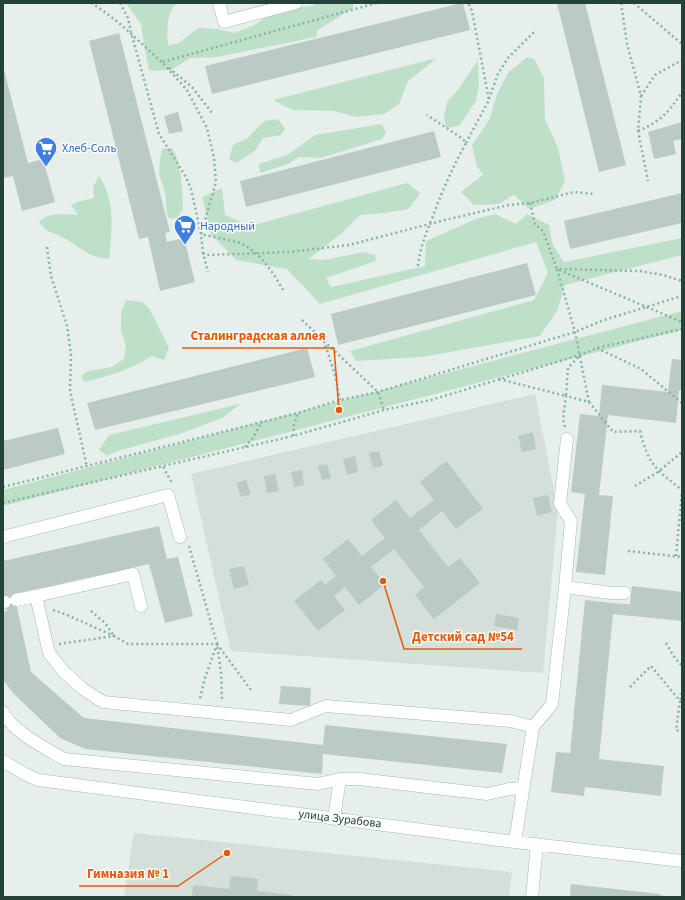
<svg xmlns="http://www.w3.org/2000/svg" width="685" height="900" viewBox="0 0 685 900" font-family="'Source Sans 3',sans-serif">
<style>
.built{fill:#d4dfda}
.green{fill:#bfe0c8}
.building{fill:#bbcac4}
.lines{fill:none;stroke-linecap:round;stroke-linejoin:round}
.minor-tunnel{stroke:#bfccc8;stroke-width:12;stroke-dasharray:12 6;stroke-linecap:butt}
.minor-casing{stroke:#a8b8b2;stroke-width:13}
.path{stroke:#86b3a5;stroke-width:2.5;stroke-dasharray:2 3;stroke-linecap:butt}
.minor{stroke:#fff;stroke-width:12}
.labels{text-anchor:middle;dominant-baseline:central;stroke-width:3;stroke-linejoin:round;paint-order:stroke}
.shop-label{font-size:12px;fill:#366cbe;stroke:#f7fbf9;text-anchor:start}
.street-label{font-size:12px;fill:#24423a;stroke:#f7fbf9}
.leader{fill:none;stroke:#e8590c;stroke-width:1.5}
.callout-dot{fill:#e8590c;stroke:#f7fbf9;stroke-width:1.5}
.callout-label{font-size:13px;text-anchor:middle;font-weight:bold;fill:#e8590c;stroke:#f7fbf9;stroke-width:3;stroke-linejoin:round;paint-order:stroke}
</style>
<rect width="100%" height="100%" fill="#e6efeb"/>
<path class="built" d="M535 394 558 510 543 673 231 651 191 474Z
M134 833 512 872 509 897H124Z"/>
<path class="green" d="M126 3H177C166 13 167 31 168 45L179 43 186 37 199 28 217 29 235 33 254 25 270 15 289 8 314 6 313 3H353V8L318 30 316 37 217 57 190 58 173 69 156 71 149 70 145 50 141 24Z
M527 57 534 59 544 78 545 119 558 148 565 181 555 200 529 209 514 195 499 204 474 205 461 192 483 175 477 166 472 145 489 120 497 94 508 73Z
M437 58 408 81 399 104 384 114 356 117 334 111 293 110 273 100Z
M478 60 479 85 476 101 459 126 446 128 444 117 447 102 458 90Z
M278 119 285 129 281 135 263 138 255 151 236 163 229 159 233 145 248 138 264 121Z
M382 124 386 133 382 139 321 158 299 157 288 164 260 173 259 164 287 155 315 135Z
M172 148C181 160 183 193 183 209L177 218 169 219 167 214 165 192 159 174 160 159 162 149Z
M99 176C116 201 112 230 109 259 86 257 80 246 62 237 50 230 49 235 39 222 51 211 62 215 78 215L71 205 77 202 94 198 93 187Z
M407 183 420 193 409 209 385 213 360 215 342 233 309 259 324 260 364 252 375 255 376 261 326 278 331 287 425 266 426 241 476 219 495 214 516 224 527 214 549 225 553 245 564 262 682 238V255L565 285 557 311 540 336 422 357 356 361 350 351 534 300 548 273 536 242 320 304 287 269 236 260 211 234 202 197 222 188 225 215 250 226Z
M126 300 142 302 149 308 169 348 164 360 152 356C129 370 110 376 84 382L81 376 88 371 112 367 124 359 126 345 121 331V313Z
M682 311V330L3 506V490Z
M240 404 222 418 179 434 118 451 107 456 99 450 109 435Z"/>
<path class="building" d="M462 3H463L470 30 212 94 205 66Z
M557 3H585L626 165 599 172Z
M119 33 170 232 165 233 167 242 184 238 195 282 160 291 148 237 139 239 89 41Z
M3 66 28 163 43 159 55 202 22 211 13 176 3 178Z
M178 112 183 131 169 134 164 116Z
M682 122V139L673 141 676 154 654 159 648 132Z
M434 131 441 157 246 207 240 181Z
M682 193V223L570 249 564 221Z
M527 263 536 295 338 345 331 314Z
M307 348 315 377 95 430 87 403Z
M672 359 682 360V390H679L676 423 608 415 599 495 613 496 605 575 576 572 585 494 571 492 580 414 599 416 602 385 668 392Z
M58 428 65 454 3 470V441Z
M533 432 536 449 522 452 518 436Z
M379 451 383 466 373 468 369 453Z
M355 456 358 472 347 475 343 459Z
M446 461 483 508 456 529 442 511 419 530 448 567 460 558 480 583 434 619 415 595 424 587 394 549 371 567 385 584 359 605 345 587 334 596 345 610 318 631 294 601 321 580 325 585 336 576 323 559 348 539 362 556 385 538 371 520 396 500 410 518 434 500 420 482Z
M327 464 331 478 322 480 318 466Z
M302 470 304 485 294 487 291 472Z
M275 474 279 491 267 493 264 476Z
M246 480 251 494 241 497 236 483Z
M548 495 552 512 537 516 533 498Z
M159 526 167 559 178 557 193 616 165 623 149 564 14 594 31 672 84 718 323 745 325 725 507 744 502 773 323 754 322 774 85 749 60 738 14 694 3 680V612L7 611 3 594V561Z
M244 566 249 585 234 589 229 569Z
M632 586 682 592V621L613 614 599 759 664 766 661 796 585 787 584 796 551 792 556 752 570 753 585 600 630 605Z
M496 614 519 618 517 630 494 626Z
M281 686 311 688 310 706 279 704Z
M231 876 258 879 257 891 292 895V897H192L193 885 229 889Z
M571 884 659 894 665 897H570Z"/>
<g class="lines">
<path class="minor-tunnel" d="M624 615 625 604"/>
<g class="minor-casing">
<path id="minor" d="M219 3 224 22 296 3
M3 537 168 495 180 537
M565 587 571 521 560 504 567 439
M16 600 36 596
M3 602H5
M141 606 133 574 36 596 49 653 64 672 83 689 103 702 291 720 326 706 511 721 533 727
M3 712C13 732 45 748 64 759L318 784 340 779
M3 761 25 774 38 780 515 842 682 861
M334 818 340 779H359L487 794 509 789 523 788
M515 842 533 727 552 704 565 587 611 593H625
M532 897 537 844"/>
</g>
<path class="path" d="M91 3C118 19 139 42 163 63
M120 3 128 18 131 32 159 134 186 177 191 189 201 234 203 253 208 272
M621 3 627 44 641 96 638 131 648 181
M634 3 682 44
M169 68 192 87 212 113
M641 96 655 75 682 60
M489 99 498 74 508 58 536 30
M638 131C660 122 670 111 682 92
M466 143 489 100 472 11 468 3
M530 203 535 224 543 231 557 269 682 322
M47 247 51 276 67 326 71 354 70 391 87 467
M203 253 206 255 289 252 349 245 445 220 509 205 530 203 574 192 594 194
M418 266C420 248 426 233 433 216 442 191 453 167 466 143L463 139 427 115
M283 290C273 272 258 249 237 242 225 239 213 237 201 234L216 182 214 158 207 128 187 90 162 62 377 3
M302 320 324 341 335 375 340 400
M324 341 378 392 384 410
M597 348 641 369 682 403
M499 379 566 396 568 368 580 355
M589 402 613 432 640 431C648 464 656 470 682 490
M565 427 563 419 566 396 589 402 575 332 557 269 640 271 663 275 682 281
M293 436 294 424 298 413
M245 447 253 438 262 421
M163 467 172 483
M635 486 658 472 682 452
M3 487 298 413 340 400 378 392 575 332 604 320 682 296
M3 503 293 436 384 410 431 400 580 355 597 348 682 329
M189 546 217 644 221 672 222 700
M628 551 682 557
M676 556 682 493
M53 610 65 614 114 636
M91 611 105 623 114 636
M666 643 675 658 682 666
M59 644 114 636 128 644H217
M217 644 251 690
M630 687 651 666 680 701 676 730 682 732
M682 693 680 701H682
M200 698 205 678 217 644"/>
<use href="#minor" class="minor"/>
</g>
<defs>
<g id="supermarket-pin" transform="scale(1.15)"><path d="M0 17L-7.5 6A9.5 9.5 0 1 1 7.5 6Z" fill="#3f7fe0" stroke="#f7fbf9"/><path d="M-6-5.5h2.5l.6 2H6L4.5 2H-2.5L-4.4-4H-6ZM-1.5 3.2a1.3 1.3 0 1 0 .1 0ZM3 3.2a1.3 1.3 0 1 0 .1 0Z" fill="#fff"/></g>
</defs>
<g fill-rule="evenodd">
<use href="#supermarket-pin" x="46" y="148"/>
<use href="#supermarket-pin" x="185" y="226"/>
</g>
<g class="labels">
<g class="shop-label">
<text x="62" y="148">Хлеб-Соль</text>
<text x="200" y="226">Народный</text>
</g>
<g class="street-label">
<text transform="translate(340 819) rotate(7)">улица Зурабова</text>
</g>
</g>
<path class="leader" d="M339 410L334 348H182M383 581L404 649H522M227 853L178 886H79"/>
<g class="callout-dot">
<circle cx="339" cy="410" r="4"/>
<circle cx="383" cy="581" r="4"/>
<circle cx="227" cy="853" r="4"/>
</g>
<g class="callout-label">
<text x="258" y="340">Сталинградская аллея</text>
<text x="463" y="641">Детский сад №54</text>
<text x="128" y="878">Гимназия № 1</text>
</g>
<rect width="685" height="900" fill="none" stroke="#24423a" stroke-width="8"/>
</svg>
